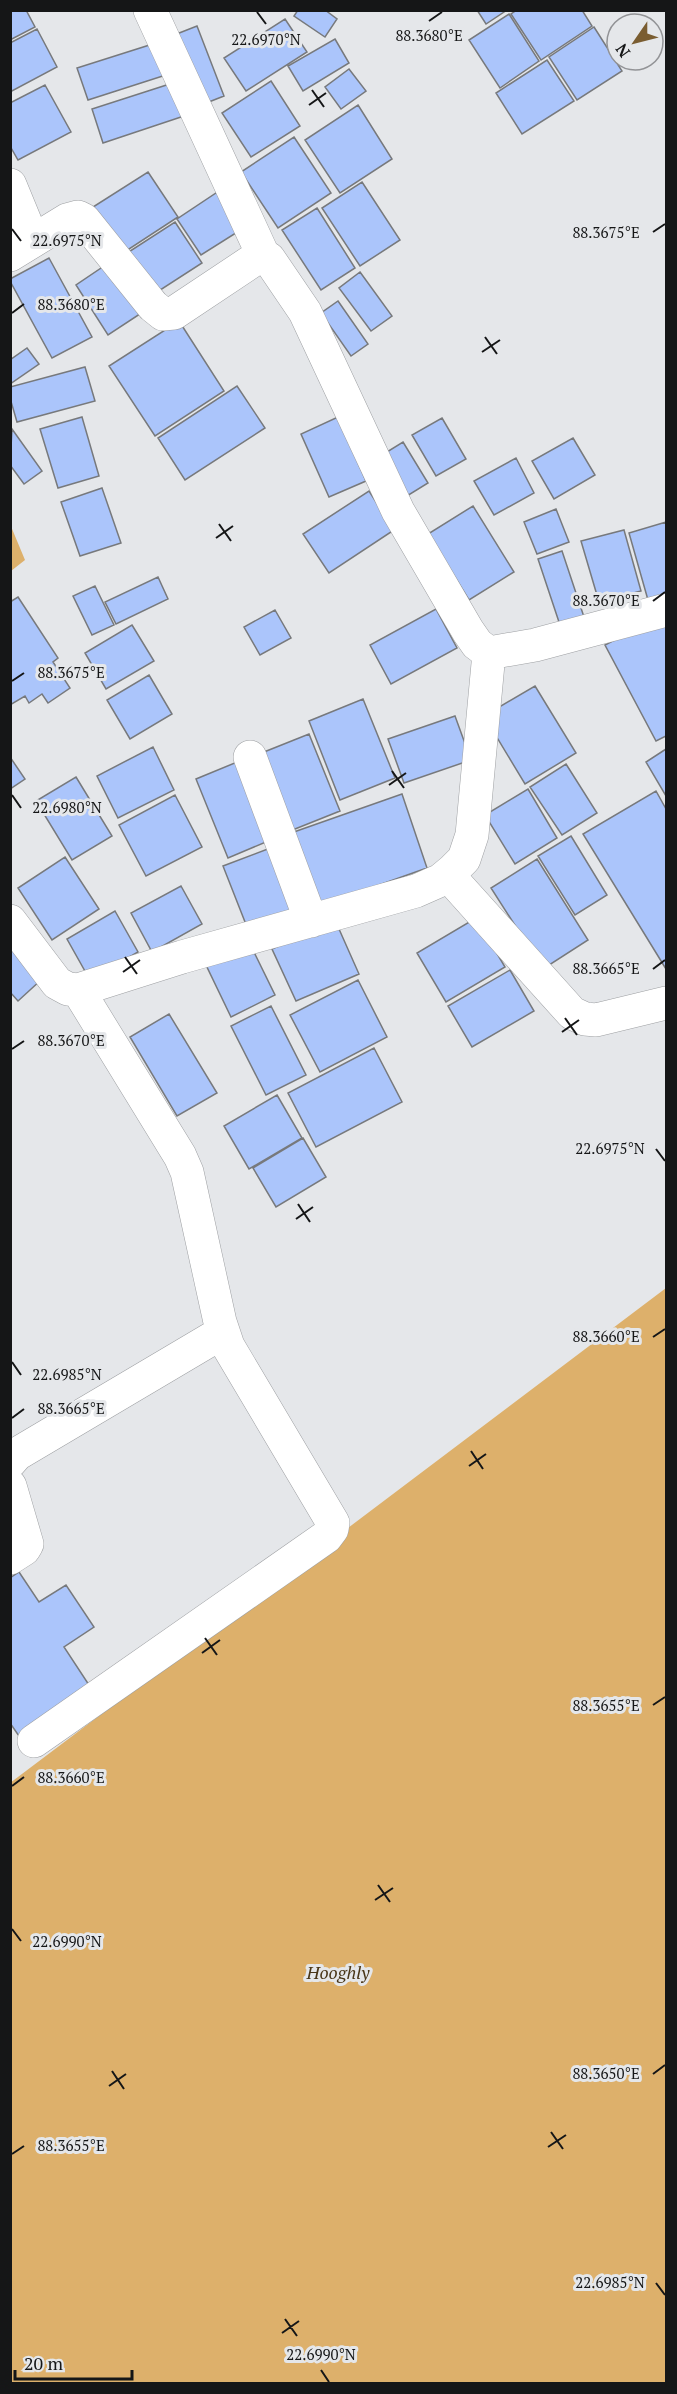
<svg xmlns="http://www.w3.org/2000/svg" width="677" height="2394" viewBox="0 0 677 2394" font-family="'PT Serif',serif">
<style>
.water{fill:#ddb06b}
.building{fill:#abc5fb;stroke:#77797c;stroke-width:1.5}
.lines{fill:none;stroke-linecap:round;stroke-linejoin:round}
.minor-casing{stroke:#9ea0a3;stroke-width:34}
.minor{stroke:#fff;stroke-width:33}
.ticks{fill:none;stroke:#151617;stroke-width:2}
.labels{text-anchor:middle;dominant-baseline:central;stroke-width:6;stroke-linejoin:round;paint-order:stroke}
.water-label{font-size:18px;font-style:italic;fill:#493618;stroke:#e5e7ea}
.ticks-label{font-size:15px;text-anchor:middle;fill:#151617;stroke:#e5e7ea;stroke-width:6;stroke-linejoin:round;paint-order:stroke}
</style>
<rect width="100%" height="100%" fill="#e5e7ea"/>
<path class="water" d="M10 524 25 560 11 571H10Z
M666 1288V2383H11L10 1783Z"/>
<path class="building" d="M10 10H26L35 27 10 40Z
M298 10H325L337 19 325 37 294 16Z
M477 10H507L486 24Z
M517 10H582L592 26 541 60 511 14Z
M509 14 539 61 500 88 469 40Z
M285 19 307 52 246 91 224 58Z
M197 26 224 96 196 107 169 37Z
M594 27 622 71 577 100 549 57Z
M37 29 57 67 10 92V43Z
M335 39 349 63 303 91 288 66Z
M159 42 169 74 88 100 77 68Z
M547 60 574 101 522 134 496 93Z
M349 69 366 91 341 109 325 87Z
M179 81 190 114 103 143 92 109Z
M271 81 300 126 251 157 222 113Z
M45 85 71 132 18 160 10 146V103Z
M358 105 392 159 340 193 305 140Z
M294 137 331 193 278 228 241 172Z
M148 172 178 217 123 253 93 207Z
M362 182 400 240 360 266 322 208Z
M222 189 247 226 201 255 177 219Z
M317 208 355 268 321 290 282 230Z
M175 222 202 263 151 296 124 255Z
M49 258 92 337 52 358 10 281V279Z
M113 260 146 310 108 335 76 285Z
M360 272 392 316 371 331 339 288Z
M338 301 368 344 351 356 321 313Z
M179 321 224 391 155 436 109 366Z
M27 348 39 364 10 384V360Z
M85 367 95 401 17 422 10 398V387Z
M237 386 265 428 185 480 158 438Z
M82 417 99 476 58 488 40 429Z
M338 417 366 481 329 497 301 434Z
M442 418 466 459 436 476 412 435Z
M12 429 42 471 24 484 10 465Z
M573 438 595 475 554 499 532 461Z
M403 442 428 483 407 496 382 455Z
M516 458 534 493 494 515 474 481Z
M102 488 121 543 80 556 61 502Z
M369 491 394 530 329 573 303 534Z
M473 506 514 572 469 600 428 534Z
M556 509 569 542 537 554 524 522Z
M666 522V595L648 600 629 533Z
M624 530 641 591 599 602 581 541Z
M562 551 584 617 560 625 538 559Z
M158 577 168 599 116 624 105 602Z
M95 586 114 625 92 635 73 596Z
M18 597 58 658 53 662 70 688 48 703 42 694 29 703 25 696 10 705V602Z
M436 609 457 648 391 684 370 645Z
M275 610 291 638 260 655 244 627Z
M664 614 666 619V736L656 741 605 645Z
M132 625 154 661 106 689 85 653Z
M149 675 172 714 130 739 107 700Z
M535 686 576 753 525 784 484 716Z
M363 699 395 778 340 800 309 721Z
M455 716 471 760 404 783 388 739Z
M309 734 340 811 290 831 259 754Z
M153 747 174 790 118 818 97 776Z
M666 749V796L646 762Z
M10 757 25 779 10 789Z
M242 760 273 839 228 858 196 779Z
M566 764 597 813 562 835 530 787Z
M76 777 112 836 72 860 36 801Z
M528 789 557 838 515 864 485 815Z
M656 791 666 809V969L583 834Z
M402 794 427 868 317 907 291 833Z
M175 795 202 847 146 876 119 825Z
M571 836 607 895 575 915 538 856Z
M273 847 297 908 247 927 223 866Z
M65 857 99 909 52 940 18 888Z
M537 859 588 940 543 969 491 888Z
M181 886 202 924 152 952 131 913Z
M115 911 138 952 90 980 67 939Z
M476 918 505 967 446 1002 417 953Z
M335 920 359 974 296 1001 272 949Z
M10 943 42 979 18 1001 10 992Z
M250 944 275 995 231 1017 206 965Z
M510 970 534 1011 472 1047 448 1006Z
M358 980 387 1037 320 1072 290 1015Z
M271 1006 306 1075 266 1095 231 1026Z
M169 1014 217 1093 177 1116 130 1037Z
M374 1048 402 1102 316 1147 288 1093Z
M277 1095 302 1138 249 1169 224 1126Z
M303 1138 326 1177 276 1207 253 1168Z
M19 1572 39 1602 66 1585 94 1627 64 1647 93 1691 21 1739 10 1723V1578Z"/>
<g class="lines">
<g class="minor-casing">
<path id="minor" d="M150 10 263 255
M10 185 33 241
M10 255 67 220 78 217 84 220 153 306 163 314 174 313 258 257 263 255 269 259 305 312 398 511 468 631 477 644 489 653
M250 757 311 921
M448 875 572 1013 585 1019 596 1020 666 1003
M10 921 57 983 68 989 78 990 182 957 416 891 441 880 453 870 464 859 472 835 489 653 535 645 666 610
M10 1462 17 1454 223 1332
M10 1486 27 1544 24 1549 10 1558
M34 1741 326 1537 332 1529 333 1523 228 1346 220 1322 187 1172 180 1156 78 990"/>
</g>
<use href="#minor" class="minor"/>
</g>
<path class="ticks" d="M257 12 266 24M429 21 442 12M312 90 324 107M309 105 326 93M12 229 21 241M653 232 665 224M12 313 24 304M485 337 497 354M482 352 500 340M219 524 231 541M216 538 233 526M653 601 665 592M12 681 24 673M392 771 404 788M389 785 406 773M12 795 21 808M125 957 137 974M653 969 665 960M123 972 140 960M565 1018 577 1035M562 1032 579 1020M12 1049 24 1041M656 1149 665 1161M298 1204 310 1222M296 1219 313 1207M653 1337 665 1329M12 1362 21 1375M12 1418 24 1409M471 1451 483 1469M469 1466 486 1454M205 1638 217 1655M202 1653 220 1640M653 1705 665 1697M12 1786 24 1777M378 1885 390 1902M375 1900 393 1888M12 1929 21 1941M112 2071 124 2089M653 2074 665 2065M109 2086 126 2074M551 2132 563 2149M548 2147 566 2135M12 2154 24 2146M656 2283 665 2295M285 2319 297 2336M282 2333 299 2321M321 2370 329 2382"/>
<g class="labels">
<g class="water-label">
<text x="338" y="1972">Hooghly</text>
</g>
</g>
<g class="ticks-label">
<text x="429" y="41">88.3680°E</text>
<text x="266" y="45">22.6970°N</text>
<text x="606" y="238">88.3675°E</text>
<text x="67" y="246">22.6975°N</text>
<text x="71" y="310">88.3680°E</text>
<text x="606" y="606">88.3670°E</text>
<text x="71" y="678">88.3675°E</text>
<text x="67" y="813">22.6980°N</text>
<text x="606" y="974">88.3665°E</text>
<text x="71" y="1046">88.3670°E</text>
<text x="610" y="1154">22.6975°N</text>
<text x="606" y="1342">88.3660°E</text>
<text x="67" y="1380">22.6985°N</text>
<text x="71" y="1414">88.3665°E</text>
<text x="606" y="1711">88.3655°E</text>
<text x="71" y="1783">88.3660°E</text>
<text x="67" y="1947">22.6990°N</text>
<text x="606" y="2079">88.3650°E</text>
<text x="71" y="2151">88.3655°E</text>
<text x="610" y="2288">22.6985°N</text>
<text x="321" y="2360">22.6990°N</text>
</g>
<rect width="677" height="2394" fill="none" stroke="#151617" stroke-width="24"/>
<g transform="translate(635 42) rotate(235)"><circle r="28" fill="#e5e7ea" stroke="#929396" stroke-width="1.5"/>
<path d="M0-4.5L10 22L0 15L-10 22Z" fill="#7a5d31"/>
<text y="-9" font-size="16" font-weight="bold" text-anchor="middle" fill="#151617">N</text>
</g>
<path d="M15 2370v9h117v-9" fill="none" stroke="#151617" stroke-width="3"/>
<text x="24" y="2370" font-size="18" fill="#151617" stroke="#e5e7ea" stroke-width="4.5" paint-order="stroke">20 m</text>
</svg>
